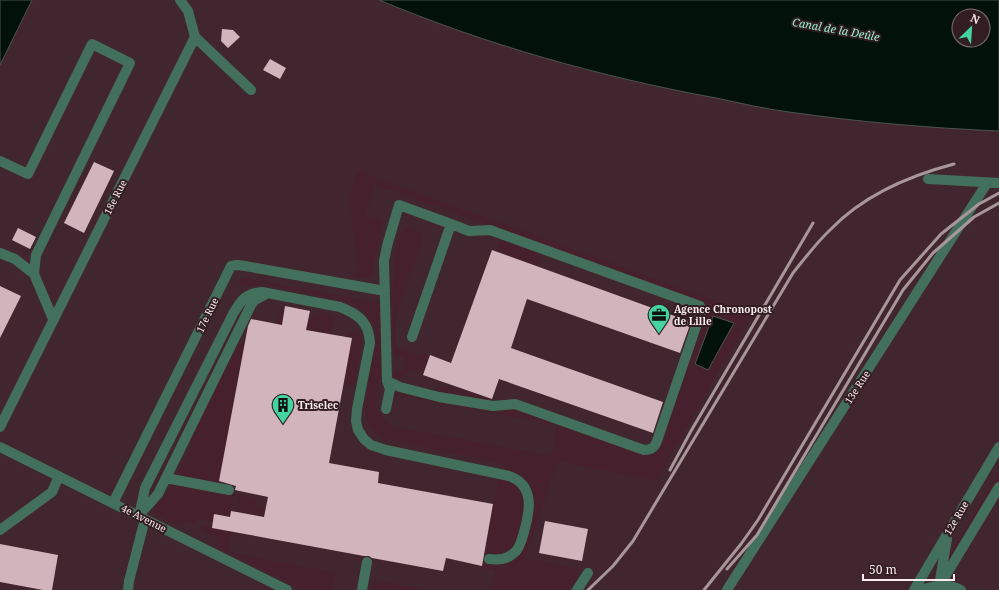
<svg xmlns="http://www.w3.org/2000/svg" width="999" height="590" viewBox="0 0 999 590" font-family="'Noto Serif',serif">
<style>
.built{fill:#42262f}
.green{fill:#47202d}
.water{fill:#02120b;stroke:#4d534f;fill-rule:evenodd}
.building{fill:#d2b5bc}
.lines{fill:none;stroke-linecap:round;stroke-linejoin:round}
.minor{stroke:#43705c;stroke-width:10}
.rail{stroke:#a7969a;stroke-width:3}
.labels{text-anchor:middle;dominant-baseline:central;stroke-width:4;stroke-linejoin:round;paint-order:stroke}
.street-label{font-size:10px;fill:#fbecef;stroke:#321d23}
.poi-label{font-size:10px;font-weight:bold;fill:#fbecef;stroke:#321d23;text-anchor:start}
.water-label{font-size:11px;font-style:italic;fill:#98f1ca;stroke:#321d23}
</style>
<rect width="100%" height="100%" fill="#321d23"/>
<path class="built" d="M32 0H379L415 15 456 29 844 119 944 128 999 131V590H0V65Z"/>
<path class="green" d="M358 171 751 314 656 481 558 461 525 558 580 569 575 581 568 590H492L495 570 481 568 482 563C498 567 504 564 519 558 528 536 545 497 524 477 518 472 510 471 504 469V464L389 440C374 432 369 429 365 412L377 333C371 317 365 311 351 302L267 285 245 286 239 283 243 278 381 303 382 361 375 407 390 426 552 456 557 425 397 395 395 405 392 404 394 393 498 412 512 409H517L557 425 650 456C657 455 658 451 660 446L706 314C705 307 704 304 698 300L375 185 365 215 383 221 371 276 368 279 352 276 358 270 349 195Z
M406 228C412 228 422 231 423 238L396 315V347L422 356 423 353 430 355 423 375 410 369 400 380 394 378V371H404L405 357H394C393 334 388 240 406 228Z
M501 240 542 254 537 267 496 252Z
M280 310 315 318 322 312 329 313 335 318 331 334 277 324Z
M351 331C357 331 361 335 362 341L355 382C352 387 349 387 343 387L346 337Z
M236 343 244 345 219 485 182 477 178 472 192 447 189 437Z
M442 384 456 389V387L489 399 488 403 439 393Z
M999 471V480L950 564 947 562 949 555Z
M498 479C504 480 514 482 518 487 528 499 521 543 508 551 501 556 492 554 484 553Z
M173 482 234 494 230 517 214 514 213 522 198 519 197 524 186 522 175 525 152 512 157 502 163 499Z
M238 495 258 499 257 508 266 509 263 524 245 520 246 513 235 511Z
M203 525 232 532 228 552 336 573 332 590 302 589 218 547 215 537 201 530Z
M374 580 424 590H372Z"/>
<path class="water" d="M0 0H32L0 65Z
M379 0H999V131C929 128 859 122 789 112 765 109 740 103 716 98 601 77 487 45 379 0ZM959 16H983V40H959Z
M713 316 734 323 708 370 695 364Z"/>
<path class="building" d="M222 29 233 30 240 37 228 48 221 41Z
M270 59 286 68 280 79 263 70Z
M94 162 114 171 84 233 64 223Z
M18 228 36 237 30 249 12 240Z
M492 250 691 322 680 353 527 299 511 348 663 402 653 433 499 379 492 399 423 375 430 355 451 363Z
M0 286 21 296 0 338Z
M285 306 310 311 306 330 352 338 329 463 379 472 378 483 493 504 482 566 446 558 443 571 372 558 369 556H364L212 528 214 514 230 517 231 511 264 517 268 497 235 490 236 486 219 481 248 326 251 319 282 325Z
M545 521 588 529 582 561 539 553Z
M0 544 58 555 52 590H43L0 582Z"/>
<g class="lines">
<path class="minor" d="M180 0 188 11 195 37
M0 161 28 174 92 44 130 63 36 255 34 274 53 319
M928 179 999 183
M0 253 15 259 34 274
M387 381 400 387 439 397 493 406 515 404 644 450C652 450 655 447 657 441L701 312 700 306 490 230 469 231 451 224
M386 409 390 389 387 381 384 261 387 246 399 205 451 224 412 337
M0 427 195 37 251 90
M0 447 287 590
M166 478 229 490
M113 503 231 266 237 265 245 266 385 291
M139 515 158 494 251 305 255 300 266 294
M139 516 145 488 233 314C241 300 246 293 262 292L340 307C358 314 369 322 370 343L357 409 356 421 358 430 364 439 371 445 386 450 509 476C535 485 530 511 524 532 522 539 520 548 515 552 507 560 499 560 489 559
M0 530 52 492 59 476
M940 580 947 539
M940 585 999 487
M128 590 129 581 145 519
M362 590 367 562
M577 590 588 573
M727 590 987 183
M914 590 999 447
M920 590C934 586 947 582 961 590"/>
<path class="rail" d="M670 470 691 431 813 223
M727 569 757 535 903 290 933 253 974 217 999 203
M588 590 613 566 633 541 793 273C805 258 817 242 831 229 864 195 908 176 954 164
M704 590 741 544 758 520 900 280 941 234 979 204 999 193"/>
</g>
<defs>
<g id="office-pin" transform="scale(1.15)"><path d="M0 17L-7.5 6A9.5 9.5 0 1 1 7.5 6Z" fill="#43d4a0" stroke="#321d23"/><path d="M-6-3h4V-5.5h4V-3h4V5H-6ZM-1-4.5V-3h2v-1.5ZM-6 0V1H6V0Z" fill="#111"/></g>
<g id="building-pin" transform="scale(1.15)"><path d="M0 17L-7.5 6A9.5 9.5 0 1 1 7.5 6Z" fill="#43d4a0" stroke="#321d23"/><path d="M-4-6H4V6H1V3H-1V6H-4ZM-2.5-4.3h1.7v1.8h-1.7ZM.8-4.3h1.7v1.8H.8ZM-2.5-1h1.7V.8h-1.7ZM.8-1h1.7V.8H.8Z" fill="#111"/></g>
</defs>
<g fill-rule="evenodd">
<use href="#office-pin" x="659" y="315"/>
<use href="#building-pin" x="283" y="405"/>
</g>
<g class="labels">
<g class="street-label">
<text transform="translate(115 197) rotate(-63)">18e Rue</text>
<text transform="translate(207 315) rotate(-64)">17e Rue</text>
<text transform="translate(857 387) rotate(-57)">13e Rue</text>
<text transform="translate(144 518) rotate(27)">4e Avenue</text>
<text transform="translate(956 518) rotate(-59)">12e Rue</text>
</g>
<g class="poi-label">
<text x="674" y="309">Agence Chronopost<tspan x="674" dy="12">de Lille</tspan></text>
<text x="298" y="405">Triselec</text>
</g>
<g class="water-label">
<text transform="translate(836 29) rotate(10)">Canal de la Deûle</text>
</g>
</g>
<g transform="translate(971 28) rotate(25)"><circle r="19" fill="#321d23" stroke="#827075"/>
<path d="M0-3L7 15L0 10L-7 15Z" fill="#43d4a0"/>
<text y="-6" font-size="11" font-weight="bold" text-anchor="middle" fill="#fbecef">N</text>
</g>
<path d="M863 574v6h91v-6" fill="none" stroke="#fbecef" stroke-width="2"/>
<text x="869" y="574" font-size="12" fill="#fbecef" stroke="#321d23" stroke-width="3" paint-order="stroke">50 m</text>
</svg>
